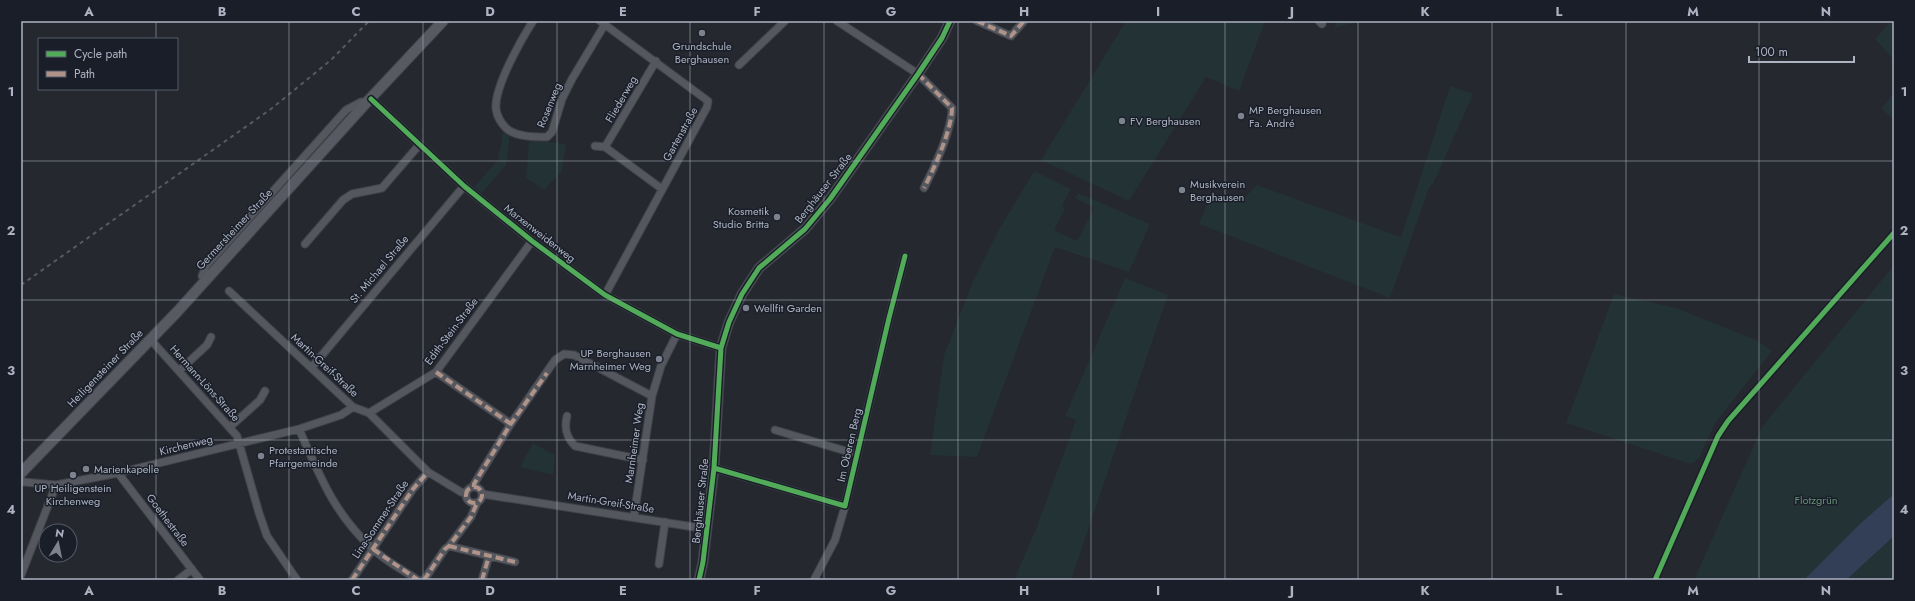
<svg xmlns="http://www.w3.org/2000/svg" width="1915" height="601" viewBox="0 0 1915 601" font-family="Jost,sans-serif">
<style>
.green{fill:#233235}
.water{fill:#333e57}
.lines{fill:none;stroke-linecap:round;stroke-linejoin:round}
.minor-casing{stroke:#404349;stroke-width:9}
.tertiary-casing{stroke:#404349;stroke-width:11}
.secondary-casing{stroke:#404349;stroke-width:12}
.minor{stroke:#54575e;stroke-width:7}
.tertiary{stroke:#54575e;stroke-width:9}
.secondary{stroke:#585a63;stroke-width:10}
.rail{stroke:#575a61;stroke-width:2;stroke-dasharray:4 4;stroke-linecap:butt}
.quiet{stroke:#af9288;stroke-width:4;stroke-dasharray:8 4;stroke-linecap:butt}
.cycleway-casing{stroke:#191e29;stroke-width:8}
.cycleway{stroke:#51ab58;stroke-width:5}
.grid{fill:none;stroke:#adb3c2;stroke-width:1;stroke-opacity:0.55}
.poi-dot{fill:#7d828f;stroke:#191e29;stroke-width:1.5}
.labels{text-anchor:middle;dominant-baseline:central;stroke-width:3;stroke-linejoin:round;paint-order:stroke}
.poi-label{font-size:11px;fill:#adb3c2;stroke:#191e29;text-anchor:start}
.street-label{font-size:11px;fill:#adb3c2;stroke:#191e29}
.park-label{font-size:11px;fill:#669075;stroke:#191e29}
.neatline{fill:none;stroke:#adb3c2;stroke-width:1.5}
.grid-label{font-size:13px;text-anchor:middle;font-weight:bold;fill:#adb3c2}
</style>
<rect width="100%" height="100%" fill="#25282f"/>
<path class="green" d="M1126 21H1265L1239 91 1206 77 1129 201 1041 160Z
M1337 21H1360L1334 28Z
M1891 21H1894V60L1875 39Z
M1450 86 1473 94 1434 182 1429 188 1390 298 1199 224 1212 193 1240 202 1257 185 1401 237Z
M1894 93V119L1881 109Z
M503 132 510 136 506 165 482 193 474 187 498 160Z
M529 140 566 144 562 171 544 190 526 178Z
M1034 171 1071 189 1062 206 1065 208 1054 230 1077 241 1094 208 1075 198 1078 193 1150 224 1129 272 1055 247 977 457 930 455 944 355 972 284 1001 226Z
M1894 265V580H1694L1762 427Z
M1125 278 1168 295 1071 580H1014L1036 529 1076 420 1065 416Z
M1614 294 1676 308 1756 340 1772 351 1715 423 1699 458 1691 464 1566 423Z
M533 443 555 455 553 475 520 467Z"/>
<path class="water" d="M1894 494V536L1846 580H1804L1861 523Z"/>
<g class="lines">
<g class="minor-casing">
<path id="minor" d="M533 21C521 40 494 87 496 109 497 116 501 123 506 128 515 137 535 137 547 137L552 132 562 99 572 79 605 24
M600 21 708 101 707 107 605 295
M837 21 918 74 952 108C952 129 934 169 924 188
M977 21 1011 36 1024 21
M1319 21 1322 24
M656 61 605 147 662 189
M739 65 785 21
M371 99 464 186 532 241 605 295 677 334 721 348
M595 146 605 147
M305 244 343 200 352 194 382 188 420 144
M206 280 202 276 206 266 346 110 361 102H367
M229 291 353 407 369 413 428 472 461 492 466 493
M150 339 237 436 259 513 267 536 297 580
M312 367 464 186
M180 370 207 345 211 337
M436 372 511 424
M652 396 661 366 677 334
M369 413 436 372 532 241
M567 416C564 428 566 437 575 446L643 460
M230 427 260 400 265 391
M299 429C319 474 334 514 372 548 385 561 403 570 418 580
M775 430 856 454
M714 468 845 506 889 318 905 256
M118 473 200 580
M21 480 24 482 56 485 118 473 299 429 341 415 353 407
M466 495a8 8 0 1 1 16 0a8 8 0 1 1-16 0Z
M474 487V484L510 425 555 360 564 354 574 355 652 396 634 516
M482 494 707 529
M449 546 515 562
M659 564 665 522
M21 575 56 485
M178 580 192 569
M352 580 413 489 428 472
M424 580 445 549 449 546 471 517 477 503
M482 580 489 556
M814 580 835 540 845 506"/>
</g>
<g class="tertiary-casing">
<path id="tertiary" d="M699 580 703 562 714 468 721 348 729 322 742 294 759 268 805 229 830 199 918 74 942 38 950 21"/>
</g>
<g class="secondary-casing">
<path id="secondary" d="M21 473 177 312 367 102 443 21"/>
</g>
<use href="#minor" class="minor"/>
<use href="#tertiary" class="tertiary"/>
<use href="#secondary" class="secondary"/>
<path class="rail" d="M21 285 271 109 331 60 369 21"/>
<path class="quiet" d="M977 21 1011 36 1024 21
M918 74 952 108C952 129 934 169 924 188
M436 372 511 424
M466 495a8 8 0 1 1 16 0a8 8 0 1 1-16 0Z
M474 487V484L510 425 547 373
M449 546 515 562
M373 549 418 580
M352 580 413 489 428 472
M424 580 445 549 449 546 471 517 477 503
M482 580 489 556"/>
<g class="cycleway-casing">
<path id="cycleway" d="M371 99 464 186 532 241 605 295 677 334 721 348
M714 468 845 506 889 318 905 256
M699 580 703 562 714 468 721 348 729 322 742 294 759 268 805 229 830 199 918 74 942 38 950 21
M1655 580 1718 436 1728 421 1894 233"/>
</g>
<use href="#cycleway" class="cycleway"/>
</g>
<path class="grid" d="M156 21V39M289 21V580M423 21V580M557 21V580M690 21V580M824 21V580M958 21V580M1091 21V580M1225 21V580M1358 21V580M1492 21V580M1626 21V580M1759 21V580M156 89V580M21 161H1894M21 300H1894M21 440H1894"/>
<g class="poi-dot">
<circle cx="702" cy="33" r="4"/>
<circle cx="1241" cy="116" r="4"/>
<circle cx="1122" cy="121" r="4"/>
<circle cx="1182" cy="190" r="4"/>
<circle cx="777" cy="217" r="4"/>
<circle cx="746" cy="308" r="4"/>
<circle cx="659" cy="359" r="4"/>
<circle cx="261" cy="456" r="4"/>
<circle cx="86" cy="469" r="4"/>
<circle cx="73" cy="475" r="4"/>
</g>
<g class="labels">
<g class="poi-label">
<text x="702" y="46" text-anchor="middle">Grundschule<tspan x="702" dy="13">Berghausen</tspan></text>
<text x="1249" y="110">MP Berghausen<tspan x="1249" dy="13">Fa. André</tspan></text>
<text x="1130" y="121">FV Berghausen</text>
<text x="1190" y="184">Musikverein<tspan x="1190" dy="13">Berghausen</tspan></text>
<text x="769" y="211" text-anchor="end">Kosmetik<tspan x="769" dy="13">Studio Britta</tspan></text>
<text x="754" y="308">Wellfit Garden</text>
<text x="651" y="353" text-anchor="end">UP Berghausen<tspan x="651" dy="13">Marnheimer Weg</tspan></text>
<text x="269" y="450">Protestantische<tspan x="269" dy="13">Pfarrgemeinde</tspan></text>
<text x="94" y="469">Marienkapelle</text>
<text x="73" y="488" text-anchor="middle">UP Heiligenstein<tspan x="73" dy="13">Kirchenweg</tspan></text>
</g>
<g class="street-label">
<text transform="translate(621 99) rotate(-60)">Fliederweg</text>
<text transform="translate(549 105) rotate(-68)">Rosenweg</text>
<text transform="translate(680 134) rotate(-61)">Gartenstraße</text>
<text transform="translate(823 188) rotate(-52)">Berghäuser Straße</text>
<text transform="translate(234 229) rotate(-47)">Germersheimer Straße</text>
<text transform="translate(540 233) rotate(38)">Marxenweidenweg</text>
<text transform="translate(379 269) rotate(-50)">St. Michael Straße</text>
<text transform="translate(451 331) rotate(-53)">Edith-Stein-Straße</text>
<text transform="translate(325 365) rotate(43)">Martin-Greif-Straße</text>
<text transform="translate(105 368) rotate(-46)">Heiligensteiner Straße</text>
<text transform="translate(205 383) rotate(48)">Hermann-Löns-Straße</text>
<text transform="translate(634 443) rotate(-82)">Marnheimer Weg</text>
<text transform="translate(186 445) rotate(-14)">Kirchenweg</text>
<text transform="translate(849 445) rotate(-77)">Im Oberen Berg</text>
<text transform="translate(700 501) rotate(-84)">Berghäuser Straße</text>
<text transform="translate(611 502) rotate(9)">Martin-Greif-Straße</text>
<text transform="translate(380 519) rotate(-56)">Lina-Sommer-Straße</text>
<text transform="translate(168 520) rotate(53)">Goethestraße</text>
</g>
<g class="park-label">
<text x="1816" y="500">Flotzgrün</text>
</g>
</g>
<rect width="1915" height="601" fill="none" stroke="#191e29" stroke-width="44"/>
<rect x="38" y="38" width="140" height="52" fill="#191e29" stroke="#545a66"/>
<rect x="46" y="51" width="20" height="6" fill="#51ab58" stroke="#545a66"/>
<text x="74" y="58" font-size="12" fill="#adb3c2">Cycle path</text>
<rect x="46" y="71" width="20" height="6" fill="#af9288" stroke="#545a66"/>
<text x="74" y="78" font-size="12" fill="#adb3c2">Path</text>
<g transform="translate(58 543) rotate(10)"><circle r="19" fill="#191e29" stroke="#545a66"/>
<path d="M0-3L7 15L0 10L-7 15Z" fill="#7d828f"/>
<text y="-6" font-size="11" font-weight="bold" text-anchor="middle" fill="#adb3c2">N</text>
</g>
<path d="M1749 56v6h105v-6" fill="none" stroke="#adb3c2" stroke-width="2"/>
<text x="1755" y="56" font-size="12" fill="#adb3c2" stroke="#191e29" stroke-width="3" paint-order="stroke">100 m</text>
<rect x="22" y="22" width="1871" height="557" class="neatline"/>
<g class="grid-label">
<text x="89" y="16">A</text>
<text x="222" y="16">B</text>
<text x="356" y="16">C</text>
<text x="490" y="16">D</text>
<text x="623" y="16">E</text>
<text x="757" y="16">F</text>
<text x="891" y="16">G</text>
<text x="1024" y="16">H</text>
<text x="1158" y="16">I</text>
<text x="1292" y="16">J</text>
<text x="1425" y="16">K</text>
<text x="1559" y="16">L</text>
<text x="1693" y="16">M</text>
<text x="1826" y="16">N</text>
<text x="11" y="96">1</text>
<text x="1904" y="96">1</text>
<text x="11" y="235">2</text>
<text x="1904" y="235">2</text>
<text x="11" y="375">3</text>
<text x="1904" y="375">3</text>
<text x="11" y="514">4</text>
<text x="1904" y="514">4</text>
<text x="89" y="595">A</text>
<text x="222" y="595">B</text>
<text x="356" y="595">C</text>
<text x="490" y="595">D</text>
<text x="623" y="595">E</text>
<text x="757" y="595">F</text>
<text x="891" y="595">G</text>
<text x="1024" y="595">H</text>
<text x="1158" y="595">I</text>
<text x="1292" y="595">J</text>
<text x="1425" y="595">K</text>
<text x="1559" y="595">L</text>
<text x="1693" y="595">M</text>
<text x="1826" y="595">N</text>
</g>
</svg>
